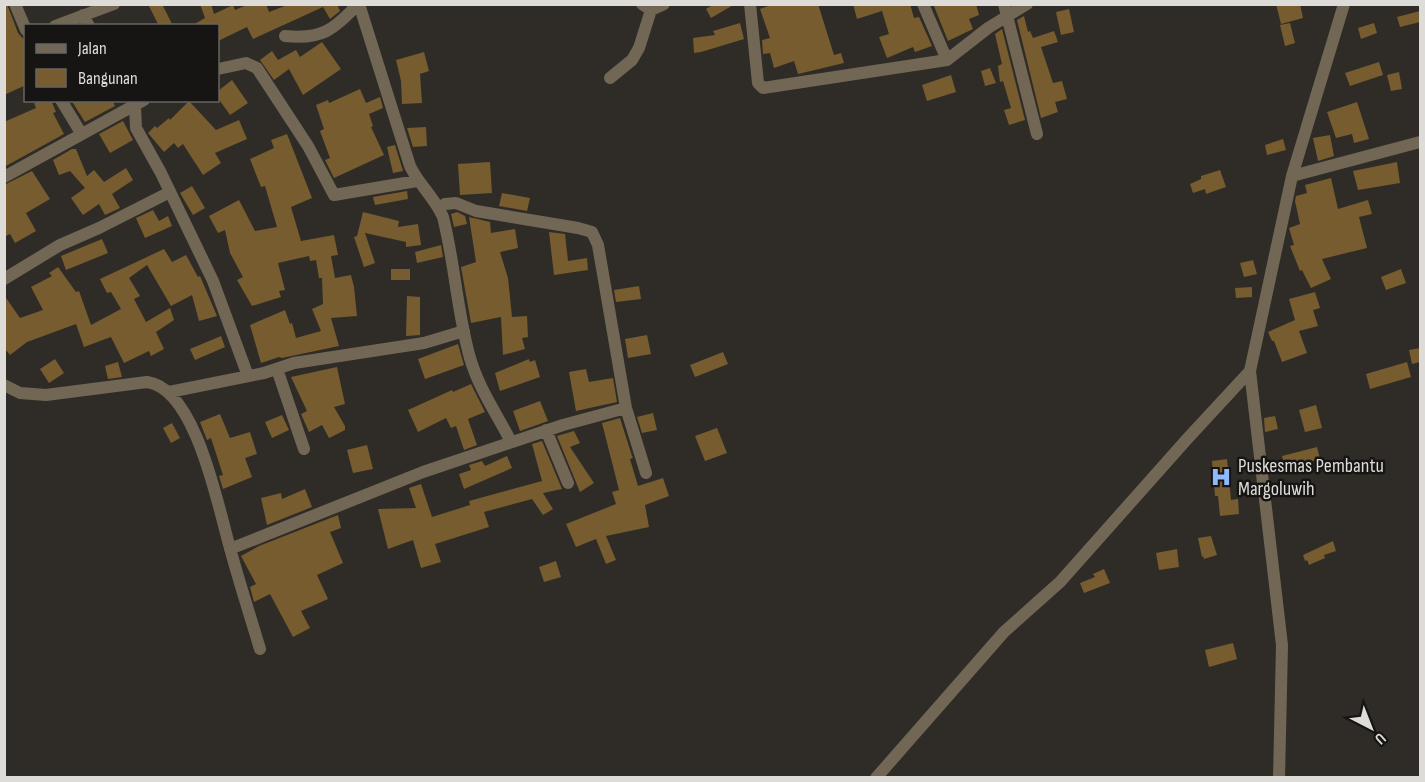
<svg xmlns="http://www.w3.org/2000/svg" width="1425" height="782" viewBox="0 0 1425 782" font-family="'Sofia Sans Condensed',sans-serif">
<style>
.building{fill:#765c2e}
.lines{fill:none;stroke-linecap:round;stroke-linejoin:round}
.minor{stroke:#726754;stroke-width:12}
.labels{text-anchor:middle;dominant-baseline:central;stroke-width:5;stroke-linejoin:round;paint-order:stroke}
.poi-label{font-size:20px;fill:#dddcd9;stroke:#161513;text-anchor:start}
</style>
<rect width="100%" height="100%" fill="#2f2c28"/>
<path class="building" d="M4 4H7L18 33 26 42V85L4 95Z
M148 4H162L173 26H159Z
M200 4H211L214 14 233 5 235 10 249 4H266L269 12 290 4H337L340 11 330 19 323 7 253 39 247 27 218 41V26H191L205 18Z
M714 4H735L711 18 706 9Z
M774 4H818L834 55 841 53 844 63 798 74 794 61 774 68 770 53 763 54 762 40 770 38 760 9Z
M853 4H910L914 18 919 17 932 46 915 52 913 47 887 58 879 37 889 34 882 11 857 19Z
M940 4H976L979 15 969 19 973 29 948 41 934 6Z
M1276 4H1300L1303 18 1281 24Z
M1069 9 1074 32 1061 35 1056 12Z
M1420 11V22L1400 27 1397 17Z
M1024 16 1028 32 1030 31 1033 38 1054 31 1058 42 1041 47 1053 83 1062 81 1067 99 1055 102 1058 112 1041 118 1017 20Z
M740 23 744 39 701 52 694 53 693 38 715 35 713 31Z
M1290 23 1295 43 1285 46 1280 25Z
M1374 23 1377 33 1361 39 1358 28Z
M1002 29 1025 120 1009 125 1004 110 1011 108 1003 81 1000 82 998 66 1002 64 995 34Z
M322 42 341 69 303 95 289 69 274 80 260 60 272 51 278 60 296 50 300 57Z
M424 52 429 71 420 74 422 103 402 104 401 81 396 60Z
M1379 62 1383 75 1350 86 1345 73Z
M990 68 996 83 985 86 981 71Z
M1399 72 1402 89 1391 91 1387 75Z
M951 75 956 92 927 101 922 85Z
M232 80 248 103 230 115 218 98V91Z
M360 89 366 103 380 97 383 108 369 114 373 126 371 127 384 155 334 178 325 160 330 158 320 131 324 129 316 105 328 100 329 103Z
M41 100H51L56 112 53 113 64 134 4 167V122L36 108 34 103Z
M71 100H112L115 106 85 122Z
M189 101 216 130 239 120 247 139 215 153 221 163 203 175 183 144 178 148 174 143 164 152 148 133 155 126 157 128 169 118 170 120Z
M1357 102 1369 139 1354 143 1352 134 1336 138 1327 112Z
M123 121 133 140 110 153 99 134Z
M426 127 427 146 413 147 407 128Z
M287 134 312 198 291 207 301 241 334 235 338 255 331 256 335 278 351 275 354 287 357 316 331 318 339 346 282 358 279 357 261 363 250 325 285 310 290 324 292 323 296 338 321 331 312 309 323 304 322 278H319L316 260 310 261 309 256 278 263 285 290 279 291 281 297 252 306 237 280 243 277 230 253 225 230 218 233 209 216 239 200 255 231 277 227 265 186 261 187 250 159 274 148 271 140Z
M1330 135 1334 156 1318 161 1313 138Z
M1283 139 1286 150 1267 155 1265 145Z
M395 145 403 171 393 173 387 147Z
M72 149H76L87 176 94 170 104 182 126 168 133 180 112 194 120 208 105 215 99 204 83 215 71 198 85 188 70 171 59 175 53 160Z
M490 162 492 193 460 195 458 164Z
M1397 162 1400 183 1358 190 1353 171Z
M1220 170 1226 187 1206 194 1205 189 1193 193 1190 184 1201 179V176Z
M32 171 50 199 26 213 36 231 15 243 10 234 4 237V185Z
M1331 178 1338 209 1368 200 1372 214 1359 217 1367 248 1322 259 1331 279 1311 288 1302 270 1300 271 1290 246 1294 245 1289 228 1300 224 1295 201 1296 196 1307 193 1305 185Z
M192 186 205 208 193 215 180 193Z
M407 191 408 199 375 205 373 197Z
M502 193 530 198 527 211 499 206Z
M153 210 159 221 168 216 172 226 145 238 136 218Z
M363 212 399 221 398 227 418 224 421 245 406 247V242L365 233 375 263 364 267 354 237 357 236Z
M457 212 465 216 467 224 454 227 451 214Z
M469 217 490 222 491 233 515 229 518 248 500 252 508 278 512 317 527 316 528 337 522 338 525 349 503 355 501 317 471 323 461 267 476 262Z
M549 232 565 234 568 261 587 258 588 270 554 275Z
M102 239 108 253 66 270 61 256Z
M441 245 443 257 417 263 415 252Z
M164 249 172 262 186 255 198 277 200 276 217 316 199 321 192 295 171 306 147 265 129 278 140 296 134 299 146 322 170 308 174 320 156 332 164 349 151 356 149 351 124 363 111 337 84 347 76 324 27 342 10 355 4 348V295L20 318 43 310 31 287 52 276 49 273 58 267 76 292 79 291 91 325 121 309 111 292 107 293 100 279Z
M1253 260 1257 274 1244 277 1240 263Z
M391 269H410V280H391Z
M1401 269 1406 283 1386 290 1381 277Z
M639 286 641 299 616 302 614 290Z
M1252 287V297L1236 298 1235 288Z
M1315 292 1320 308 1313 310 1318 326 1299 331 1307 353 1282 362 1274 341H1272L1268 332 1295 320 1289 299Z
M407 296 420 297V335L406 336Z
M647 335 651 354 628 358 625 339Z
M221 336 225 347 195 360 190 349Z
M458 344 464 365 425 379 418 359Z
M1420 348V362L1412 364 1409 350Z
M723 352 728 364 695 377 690 365Z
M55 359 64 373 49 383 40 369Z
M529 359 530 362 535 360 540 377 500 391 495 373Z
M118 362 122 377 108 379 105 366Z
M1407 362 1411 377 1370 389 1366 374Z
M337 367 345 404 334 407 345 426V430L329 438 322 425 309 432 301 414 307 411 291 377Z
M586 369 589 382 613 378 617 402 576 411 569 372Z
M471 384 485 412 468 419 477 445 464 450 456 426 451 428 446 418 418 432 408 410 452 390 453 392Z
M540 401 548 421 520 431 513 411Z
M1316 405 1322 428 1305 432 1299 410Z
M653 413 657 430 642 433 637 417Z
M220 414 230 438 250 432 257 454 245 458 252 477 223 489 219 476 223 475 211 438 207 440 200 422Z
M282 415 289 430 272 438 265 422Z
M1275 416 1278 429 1265 432 1264 418Z
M620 418 632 456 633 458 630 459 638 486 663 478 669 496 645 505 649 527 606 536 616 560 606 564 596 539 576 547 566 524 616 504 612 492 619 490 602 423Z
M172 423 180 438 171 443 163 428Z
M717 428 727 453 705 461 695 436Z
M574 431 580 443 570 447 594 483 580 492 557 436Z
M542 441 562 489 543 493 553 509 543 515 532 499 484 512 489 527 435 544 441 562 421 568 413 540 388 549 378 509 416 508 409 488 421 484 432 517 470 505 469 501 542 481 532 444Z
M367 445 373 469 353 473 347 450Z
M1317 447 1320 459 1285 468 1282 456Z
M507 456 512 468 464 489 459 474 471 470 469 465 482 461 485 466Z
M1227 459 1231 500 1238 499 1239 514 1220 516 1218 496H1215L1212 461Z
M305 489 312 507 267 525 261 498 281 493 282 499Z
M338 515 341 528 330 532 343 563 317 575 328 599 301 611 310 628 293 637 270 594 254 602 250 587 256 584 241 556 259 546Z
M1211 536 1217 555 1204 559 1203 556 1202 557 1198 538Z
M1333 541 1336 551 1324 555 1325 558 1309 565 1307 560 1305 561 1303 555Z
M1177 549 1179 567 1159 570 1156 553Z
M556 561 561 577 544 582 539 567Z
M1104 569 1110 583 1084 593 1080 583 1095 577 1093 574Z
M1233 643 1237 659 1209 667 1205 650Z"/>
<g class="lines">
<path class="minor" d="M15 4 26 30
M359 4 410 166C419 185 435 198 443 217 455 264 457 312 470 358 479 389 497 414 511 442
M642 4 651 10 664 4
M750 4 758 83 763 88 947 60 988 28 1027 4
M923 4 947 60
M1004 4 1037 134
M83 15 89 26
M55 26 114 4
M285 36C321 40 334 30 358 4
M218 69 246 63 257 68 308 146 334 195 417 181
M610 78 632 60 639 48 651 10
M61 100 81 133
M132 100 135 106 136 128 161 173 213 281 248 376
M1292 176 1420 142
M4 177 144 100
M439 208 445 204 456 203 476 211 578 228 592 232 598 245 626 408 646 473
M4 279 60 245 99 228 170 192
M277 369 304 449
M4 385 20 393 46 395 147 382C196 388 218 507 230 548 239 582 250 615 260 649
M169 392 264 373 294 363 424 343 464 331
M546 430 568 483
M230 549 423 472 563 425 626 408
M876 778 1004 632 1060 582 1188 438 1250 371
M1279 778 1282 645 1250 371 1292 176 1344 4"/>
</g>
<defs>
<g id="hospital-bare" transform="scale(1.62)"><path d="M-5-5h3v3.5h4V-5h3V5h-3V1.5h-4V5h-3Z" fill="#8eb9fd" stroke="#161513" stroke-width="2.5" paint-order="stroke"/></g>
</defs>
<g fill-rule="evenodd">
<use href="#hospital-bare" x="1221" y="477"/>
</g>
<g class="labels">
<g class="poi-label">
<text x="1238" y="466">Puskesmas Pembantu<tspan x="1238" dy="23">Margoluwih</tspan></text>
</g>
</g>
<rect width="1425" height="782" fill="none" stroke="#dddcd9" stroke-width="12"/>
<rect x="24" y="24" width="195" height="78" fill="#161513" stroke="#666562" stroke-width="1.5"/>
<rect x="36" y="44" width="30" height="9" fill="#726754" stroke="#666562" stroke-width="1.5"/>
<text x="78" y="54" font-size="18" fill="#dddcd9">Jalan</text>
<rect x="36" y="69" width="30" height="18" fill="#765c2e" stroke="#666562" stroke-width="1.5"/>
<text x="78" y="84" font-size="18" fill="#dddcd9">Bangunan</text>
<g transform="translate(1371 728) rotate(138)" stroke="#161513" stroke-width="4.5" paint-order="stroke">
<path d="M0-4.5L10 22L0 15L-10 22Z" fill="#dddcd9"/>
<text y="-9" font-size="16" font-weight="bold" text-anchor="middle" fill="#dddcd9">U</text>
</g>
</svg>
